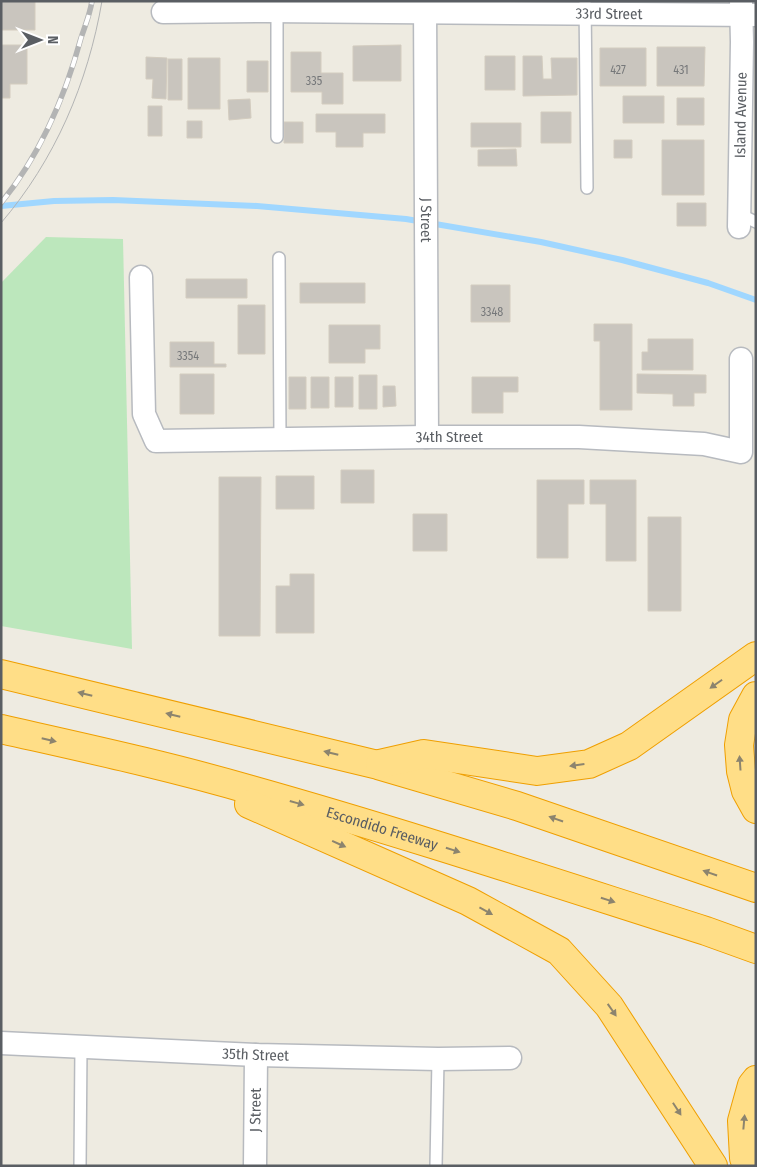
<svg xmlns="http://www.w3.org/2000/svg" width="757" height="1167" viewBox="0 0 757 1167" font-family="'Fira Sans Condensed',sans-serif">
<style>
.green{fill:#bce7bc}
.lines{fill:none;stroke-linecap:round;stroke-linejoin:round}
.stream{stroke:#a0d7ff;stroke-width:6}
.building{fill:#c9c5be;stroke:#d3ccbf}
.lane-casing{stroke:#b7babf;stroke-width:14}
.street-casing{stroke:#b7babf;stroke-width:25}
.highway-casing{stroke:#ef9f00;stroke-width:30}
.lane{stroke:#fff;stroke-width:11}
.street{stroke:#fff;stroke-width:22}
.highway{stroke:#ffde87;stroke-width:28}
.tram{stroke:#b3b4b4;stroke-width:1}
.rail-casing{stroke:#b3b4b4;stroke-width:5.5}
.rail{stroke:#fff;stroke-width:4;stroke-dasharray:11;stroke-linecap:butt}
.oneway{fill:#8c846e}
.labels{text-anchor:middle;dominant-baseline:central;stroke-width:4;stroke-linejoin:round;paint-order:stroke}
.number-label{font-size:12px;fill:#76787a}
.street-label{font-size:15px;fill:#5a5e63;stroke:#fff}
</style>
<rect width="100%" height="100%" fill="#eeebe1"/>
<path class="green" d="M46 237 123 239 132 649 1 626V283Z"/>
<g class="lines">
<path class="stream" d="M1 206 54 201 113 200 257 206 406 219 541 242 622 260 708 283 756 300"/>
</g>
<path class="building" d="M1 1H35V30H1Z
M1 45H27V84H10V98H1Z
M401 45V81H353V46Z
M657 47H705L704 86H657Z
M600 48H646V86H600Z
M291 52H321V73H343V104H322V92H291Z
M485 56H515V90H485Z
M523 56H542L543 79H552L551 58H577V95L523 96Z
M146 57 167 58 166 99 152 98 153 79H146Z
M188 58H220V109H188Z
M168 59H182V100H168Z
M247 61H268V92H247Z
M623 96H664V123H623Z
M677 98H704V125H677Z
M250 99 251 118 229 120 228 100Z
M148 106H162V136H148Z
M541 112H571V143H541Z
M316 114H385V133H363V147H336V132H316Z
M187 121H202V138H187Z
M284 122H303V143H284Z
M471 123H521V147H471Z
M614 140H632V158H614Z
M662 140H704V195H662Z
M516 149 517 166H478V150Z
M677 203H706V226H677Z
M186 279H247V298H186Z
M300 283H365V303H300Z
M471 285H510V322H471Z
M238 305H265V354H238Z
M594 324H632V410H600V341H594Z
M329 325H380V349H365V363H329Z
M648 339H693V370H642V352H648Z
M170 342H214V364H226V367H170Z
M180 374H214V414H180Z
M637 374 706 375V393H694V406H673V394L637 393Z
M359 375H377V409H359Z
M289 377H306V409H289Z
M311 377H329V408H311Z
M335 377H353V407H335Z
M472 377H518V392H503V413H472Z
M383 386H395L396 406 383 407Z
M341 470H374V503H341Z
M276 476H314V509H276Z
M219 477H261L260 636H219Z
M537 480H584V504H568V558H537Z
M590 480H636V561H606V504H590Z
M413 514H447V551H413Z
M648 517H681V611H648Z
M290 574H314V633H276V586H290Z"/>
<g class="lines">
<g class="lane-casing">
<path id="lane" d="M585 1 587 188
M277 11V137
M739 214 756 222
M279 258 280 440
M80 1166 81 1047
M436 1166 438 1059"/>
</g>
<g class="street-casing">
<g id="street">
<path id="s1" d="M425 1 427 437"/>
<path id="s2" d="M163 12 265 11 756 15"/>
<path id="s3" d="M739 227 742 42 741 1"/>
<path id="s4" d="M141 277 144 414 156 441 427 437H579L704 444 741 452V359"/>
<path id="s5" d="M1 1043 256 1055 438 1059 510 1058"/>
<path id="s6" d="M255 1166 256 1055"/>
</g>
</g>
<g class="highway-casing">
<g id="highway">
<path d="M1 674 378 765 517 806 756 888"/>
<path d="M756 696 743 720 739 745 741 771 746 791 756 809"/>
<path id="s7" d="M1 729C85 748 169 766 251 790 404 833 555 883 706 931L756 949"/>
<path d="M380 764 424 754 537 771 589 764 629 746 756 656"/>
<path d="M249 804 468 901 559 951 609 1006 713 1166"/>
<path d="M747 1166 744 1158 742 1121 752 1085 756 1080"/>
</g>
</g>
<use href="#lane" class="lane"/>
<use href="#street" class="street"/>
<use href="#highway" class="highway"/>
<path class="tram" d="M1 223C55 160 88 83 102 1"/>
<g class="rail-casing">
<path id="rail" d="M1 203C40 155 65 97 81 38 85 26 90 14 92 1"/>
</g>
<use href="#rail" class="rail"/>
</g>
<defs><path id="oneway-solid" d="M-6-.8H1V-3.2L6.5 0L1 3.2V.8H-6Z" transform="scale(1.25)"/></defs>
<g class="oneway">
<use href="#oneway-solid" transform="translate(716 684) rotate(145)"/>
<use href="#oneway-solid" transform="translate(85 694) rotate(-166)"/>
<use href="#oneway-solid" transform="translate(173 715) rotate(-166)"/>
<use href="#oneway-solid" transform="translate(49 740) rotate(13)"/>
<use href="#oneway-solid" transform="translate(331 753) rotate(-166)"/>
<use href="#oneway-solid" transform="translate(740 763) rotate(-94)"/>
<use href="#oneway-solid" transform="translate(577 765) rotate(172)"/>
<use href="#oneway-solid" transform="translate(297 803) rotate(16)"/>
<use href="#oneway-solid" transform="translate(556 819) rotate(-161)"/>
<use href="#oneway-solid" transform="translate(339 844) rotate(24)"/>
<use href="#oneway-solid" transform="translate(453 850) rotate(18)"/>
<use href="#oneway-solid" transform="translate(710 873) rotate(-161)"/>
<use href="#oneway-solid" transform="translate(608 900) rotate(18)"/>
<use href="#oneway-solid" transform="translate(486 911) rotate(29)"/>
<use href="#oneway-solid" transform="translate(612 1010) rotate(55)"/>
<use href="#oneway-solid" transform="translate(677 1109) rotate(57)"/>
<use href="#oneway-solid" transform="translate(744 1122) rotate(-85)"/>
</g>
<g class="labels">
<g class="number-label">
<text x="618" y="70">427</text>
<text x="681" y="70">431</text>
<text x="314" y="81">335</text>
<text x="492" y="312">3348</text>
<text x="188" y="356">3354</text>
</g>
<g class="street-label">
<text stroke="none"><textPath href="#s2" startOffset="446">33rd Street</textPath></text>
<text stroke="none"><textPath href="#s3" startOffset="112">Island Avenue</textPath></text>
<text stroke="none"><textPath href="#s1" startOffset="219">J Street</textPath></text>
<text stroke="none"><textPath href="#s4" startOffset="460">34th Street</textPath></text>
<text stroke="none"><textPath href="#s7" startOffset="394">Escondido Freeway</textPath></text>
<text stroke="none"><textPath href="#s5" startOffset="255">35th Street</textPath></text>
<text stroke="none"><textPath href="#s6" startOffset="56">J Street</textPath></text>
</g>
</g>
<rect width="757" height="1167" fill="none" stroke="#5a5e63" stroke-width="5"/>
<g transform="translate(40 40) rotate(90)" stroke="#ffffff" stroke-width="4" paint-order="stroke">
<path d="M0-4L9 19L0 12L-9 19Z" fill="#5a5e63"/>
<text y="-8" font-size="14" font-weight="bold" text-anchor="middle" fill="#5a5e63">N</text>
</g>
</svg>
